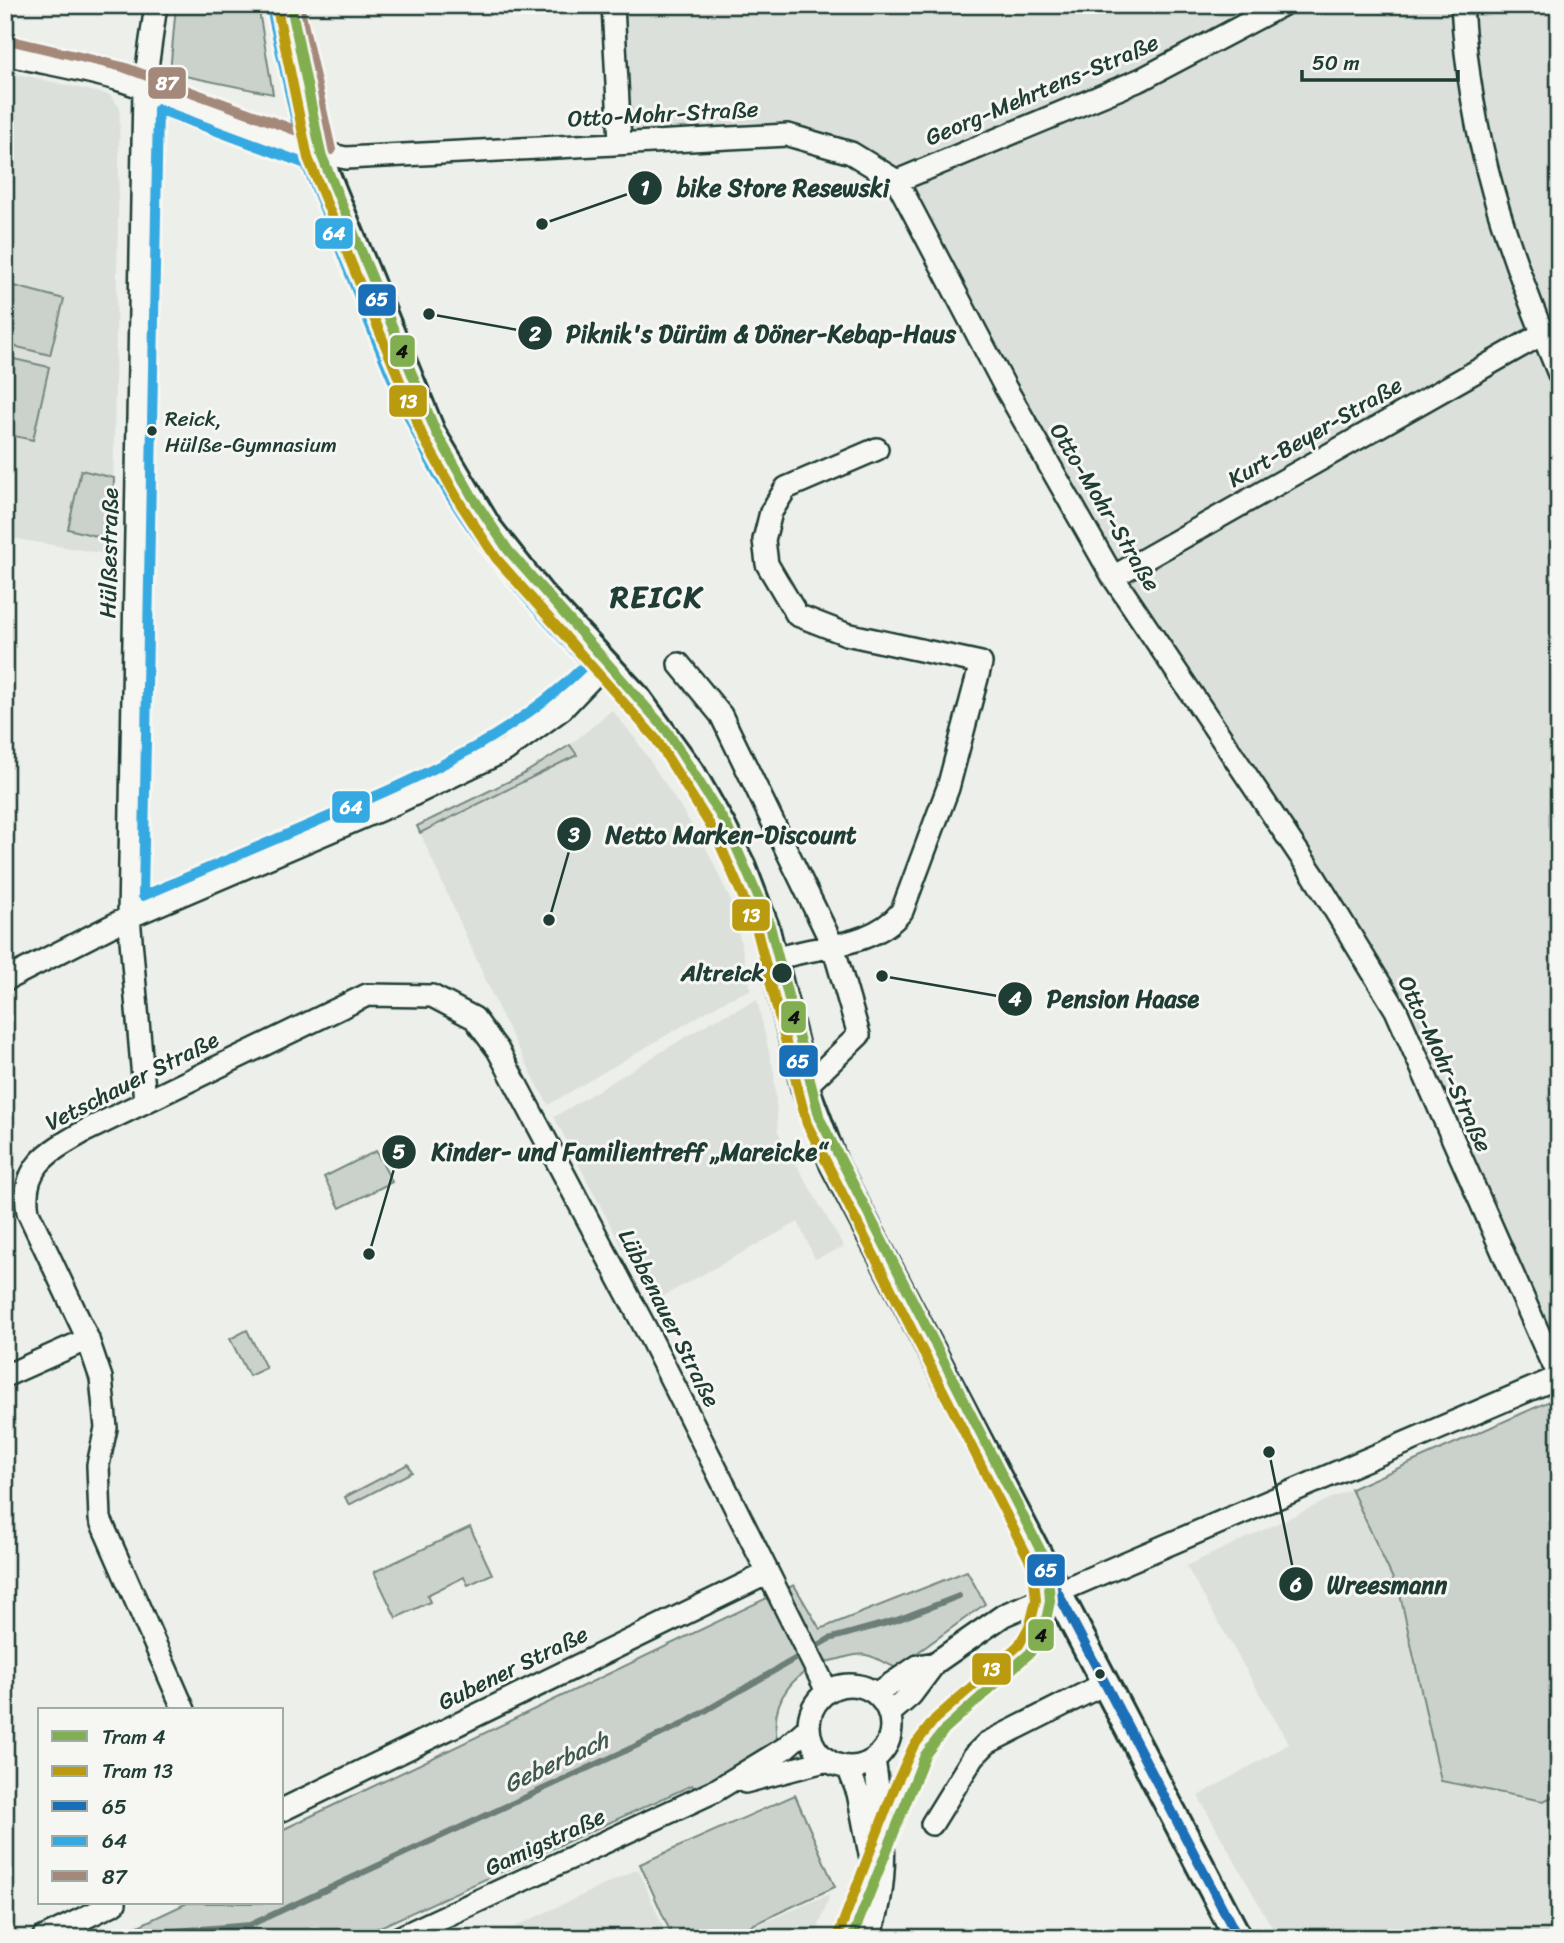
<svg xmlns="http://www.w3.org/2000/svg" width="1564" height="1943" viewBox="0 0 1564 1943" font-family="Sriracha,sans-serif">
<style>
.built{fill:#dce0db}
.green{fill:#cbd2cc;stroke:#758880;stroke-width:2}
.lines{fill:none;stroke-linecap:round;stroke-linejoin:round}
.stream{stroke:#6c7e77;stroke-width:6}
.minor-casing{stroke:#1f3d34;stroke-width:26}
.tertiary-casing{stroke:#1f3d34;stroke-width:32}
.minor{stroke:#f6f6f2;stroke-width:21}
.tertiary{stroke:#f6f6f2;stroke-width:26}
.bus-1-casing{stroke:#f6f6f2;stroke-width:16}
.bus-2-casing{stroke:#f6f6f2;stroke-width:16}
.bus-3-casing{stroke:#f6f6f2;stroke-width:16}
.bus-1{stroke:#1a70b8;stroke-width:10}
.bus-2{stroke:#35a9e1;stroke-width:10}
.bus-3{stroke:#a4897a;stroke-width:10}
.tram-1-casing{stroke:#f6f6f2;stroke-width:16}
.tram-2-casing{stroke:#f6f6f2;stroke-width:16}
.tram-1{stroke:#81ae50;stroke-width:10}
.tram-2{stroke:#ba9b10;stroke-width:10}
.bus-dot{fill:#1f3d34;stroke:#f6f6f2;stroke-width:2.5}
.labels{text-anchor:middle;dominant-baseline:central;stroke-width:6;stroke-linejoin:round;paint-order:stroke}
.bus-label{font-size:21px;fill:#1f3d34;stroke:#f6f6f2;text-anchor:start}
.street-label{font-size:23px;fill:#1f3d34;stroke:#f6f6f2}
.stop-label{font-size:23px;font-weight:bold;fill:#1f3d34;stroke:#f6f6f2;text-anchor:end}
.water-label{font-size:24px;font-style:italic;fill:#3f5850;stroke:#f6f6f2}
.district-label{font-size:30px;font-weight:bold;letter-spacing:2px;fill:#1f3d34;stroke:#f6f6f2}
.leader{fill:none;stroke:#1f3d34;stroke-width:2.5}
.callout-dot{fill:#1f3d34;stroke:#f6f6f2;stroke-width:2.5}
.mark-label{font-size:21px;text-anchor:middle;font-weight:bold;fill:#fff}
.callout-label{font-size:24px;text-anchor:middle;font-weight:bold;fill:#1f3d34;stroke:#f6f6f2;stroke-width:6;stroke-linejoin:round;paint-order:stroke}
.line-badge{stroke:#f6f6f2;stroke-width:2.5}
.badge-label{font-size:19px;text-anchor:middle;font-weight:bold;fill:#fff}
.pale-badge-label{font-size:19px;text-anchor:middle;font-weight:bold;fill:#111}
</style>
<rect width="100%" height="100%" fill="#edefea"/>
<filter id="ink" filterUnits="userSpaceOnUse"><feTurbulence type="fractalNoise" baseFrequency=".0143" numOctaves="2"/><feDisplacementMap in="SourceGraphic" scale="14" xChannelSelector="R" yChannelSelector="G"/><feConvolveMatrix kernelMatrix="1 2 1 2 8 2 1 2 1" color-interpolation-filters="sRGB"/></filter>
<g filter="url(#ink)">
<path class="built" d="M613 5H1559V1356L1396 1010 1113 577 897 182 788 135 620 142Z
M5 71 110 95 120 108 112 555 5 537Z
M612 710 635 738 705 845 733 906 751 990 728 999 548 1105 503 1019 417 826 520 776 570 745Z
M757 1000 774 1073 778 1132 789 1151 794 1149 800 1161 796 1164 844 1247 815 1259 798 1222 651 1303 554 1117 712 1021Z
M1351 1489 1400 1594 1441 1781 1543 1801 1559 1794V1938H1278L1198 1796 1289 1744 1186 1566Z
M638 1869 668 1938H491Z
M830 1894 815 1938H726Z"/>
<path class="green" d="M176 5H258L273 94 170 73Z
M7 284 64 299 50 355 5 344Z
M5 357 49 367 33 440 5 434Z
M81 470 114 478 112 540 68 529Z
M570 745 577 755 420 833 417 826 520 776Z
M376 1151 392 1182 340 1208 324 1177Z
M247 1330 266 1368 249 1376 230 1339Z
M1559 1397V1794L1543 1801 1441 1781 1400 1594 1351 1489Z
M408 1464 412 1472 349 1505 345 1497Z
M470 1527 492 1574 468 1585 464 1577 427 1595 430 1602 396 1618 374 1572Z
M967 1571 985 1604 896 1668C887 1664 876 1657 866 1655 858 1653 847 1657 839 1659 796 1667 767 1699 778 1744L695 1791 692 1785 356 1938H113L187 1903H282V1830L794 1585 820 1629Z
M795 1795 835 1887 724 1938H673L640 1864Z"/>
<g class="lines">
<path class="stream" d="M161 1938 176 1931 250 1925 681 1725 829 1639 897 1620 959 1596"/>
<g class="minor-casing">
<path id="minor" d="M613 5 620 142
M1462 5C1470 144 1506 246 1559 374
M5 54C43 63 83 69 120 80 196 104 267 144 346 158L788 135 851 153 897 181 1005 387 1113 577 1314 876 1396 1010 1550 1359 1559 1372
M897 181 1142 79 1282 5
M1113 577 1542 334
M679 664 721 715 833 946 859 1035 805 1087
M775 959C817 945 873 948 902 911L948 788 981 663 846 634 797 615 767 564 764 540 771 512 786 488 877 449
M5 980 129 917 396 803 506 750 562 709 605 664
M145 1101 129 917 144 89 156 5
M5 1376 88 1339
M809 1726a41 41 0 1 1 82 0a41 41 0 1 1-82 0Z
M876 1694 918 1666 935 1663
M184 1710 100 1519 98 1465 106 1428 101 1378 87 1337 28 1212C20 1166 50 1151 85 1131L367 995 432 996 474 1018 498 1050 649 1335 827 1691
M889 1714 911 1695 935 1663 1004 1615 1559 1377
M848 1767 858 1793 873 1870
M745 1782 828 1760
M282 1810 768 1573
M932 1824 974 1756 987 1743 1104 1684
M43 1938 115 1903
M398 1938 713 1792 785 1748 809 1727
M869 1938C892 1879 883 1820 874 1759"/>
</g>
<g class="tertiary-casing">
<path id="tertiary" d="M285 5 317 153 432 434 488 528 540 594 636 697 692 774 722 827 742 867 765 927 805 1087 834 1164 1238 1938"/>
</g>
<use href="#minor" class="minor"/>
<use href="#tertiary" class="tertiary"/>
<g class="bus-1-casing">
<path id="bus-1" d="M285 5 317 153 432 434 488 528 540 594 636 697 692 774 722 827 742 867 765 927 805 1087 834 1164 1238 1938"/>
</g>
<g class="bus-2-casing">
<path id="bus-2" d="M271 8 298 131
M158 109 306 164C344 255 377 350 419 439 459 524 522 595 586 664 512 738 420 777 325 818 265 844 204 870 143 896Z"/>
</g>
<g class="bus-3-casing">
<path id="bus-3" d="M299 5 331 150
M8 40 123 67 322 140"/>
</g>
<use href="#bus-1" class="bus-1"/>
<use href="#bus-2" class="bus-2"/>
<use href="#bus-3" class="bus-3"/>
<g class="tram-1-casing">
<path id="tram-1" d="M291 5 321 154 436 432 472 496 508 550 667 731 727 826 769 922 820 1119 1047 1563 1050 1601 1044 1630 1030 1653 945 1729 925 1755 852 1938"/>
</g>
<g class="tram-2-casing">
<path id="tram-2" d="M277 8 308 158 423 437 460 503 496 558 656 739 715 833 756 927 807 1124 1033 1567 1036 1600 1030 1625 1019 1645 935 1719 913 1747 894 1789 839 1933"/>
</g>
<use href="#tram-1" class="tram-1"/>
<use href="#tram-2" class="tram-2"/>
</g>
</g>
<g class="bus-dot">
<circle cx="152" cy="431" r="6"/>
<circle cx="782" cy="973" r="11"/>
<circle cx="1100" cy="1674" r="6"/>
</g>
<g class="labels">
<g class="bus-label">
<text x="165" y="419">Reick,<tspan x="165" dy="26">Hülße-Gymnasium</tspan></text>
</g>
<g class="street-label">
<text transform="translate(1042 90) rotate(-23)">Georg-Mehrtens-Straße</text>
<text transform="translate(663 114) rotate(-3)">Otto-Mohr-Straße</text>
<text transform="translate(1315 432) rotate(-30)">Kurt-Beyer-Straße</text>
<text transform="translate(1105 507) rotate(59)">Otto-Mohr-Straße</text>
<text transform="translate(109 553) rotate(-89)">Hülßestraße</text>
<text transform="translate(1445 1064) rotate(65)">Otto-Mohr-Straße</text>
<text transform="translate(132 1081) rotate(-27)">Vetschauer Straße</text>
<text transform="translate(669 1318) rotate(63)">Lübbenauer Straße</text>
<text transform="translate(513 1668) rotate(-26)">Gubener Straße</text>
<text transform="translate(545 1842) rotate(-25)">Gamigstraße</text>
</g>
<g class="stop-label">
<text x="764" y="973">Altreick</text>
</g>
<g class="water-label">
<text transform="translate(556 1762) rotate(-25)">Geberbach</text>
</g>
<g class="district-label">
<text x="657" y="597">REICK</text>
</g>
</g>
<path class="leader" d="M542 224L645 188M429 314L535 333M549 920L574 834M882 976L1015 999M369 1254L399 1152M1269 1452L1296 1584"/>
<g class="callout-dot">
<circle cx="542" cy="224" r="7"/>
<circle cx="429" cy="314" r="7"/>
<circle cx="549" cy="920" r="7"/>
<circle cx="882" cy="976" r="7"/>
<circle cx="369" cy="1254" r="7"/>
<circle cx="1269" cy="1452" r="7"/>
<circle cx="645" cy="188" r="18"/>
<circle cx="535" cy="333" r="18"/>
<circle cx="574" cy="834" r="18"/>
<circle cx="1015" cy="999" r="18"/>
<circle cx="399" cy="1152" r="18"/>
<circle cx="1296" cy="1584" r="18"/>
</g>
<g class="mark-label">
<text x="645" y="195">1</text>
<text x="535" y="341">2</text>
<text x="574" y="842">3</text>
<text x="1015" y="1006">4</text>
<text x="399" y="1159">5</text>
<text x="1296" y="1592">6</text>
</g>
<g class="callout-label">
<text x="783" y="196">bike Store Resewski</text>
<text x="761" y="342">Piknik's Dürüm &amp; Döner-Kebap-Haus</text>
<text x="731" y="843">Netto Marken-Discount</text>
<text x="1123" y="1007">Pension Haase</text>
<text x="629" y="1160">Kinder- und Familientreff „Mareicke“</text>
<text x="1387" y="1593">Wreesmann</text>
</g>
<g class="line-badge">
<rect x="147" y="66" width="40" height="34" rx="7" fill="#a4897a"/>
<rect x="314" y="217" width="40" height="33" rx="7" fill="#35a9e1"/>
<rect x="357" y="283" width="40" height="34" rx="7" fill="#1a70b8"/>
<rect x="389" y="334" width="27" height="34" rx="7" fill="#81ae50"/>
<rect x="388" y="384" width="40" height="34" rx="7" fill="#ba9b10"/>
<rect x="331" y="790" width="40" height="34" rx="7" fill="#35a9e1"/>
<rect x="731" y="898" width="40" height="34" rx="7" fill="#ba9b10"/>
<rect x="780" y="1000" width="27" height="34" rx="7" fill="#81ae50"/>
<rect x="778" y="1044" width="41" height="34" rx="7" fill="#1a70b8"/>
<rect x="1026" y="1553" width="40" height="34" rx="7" fill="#1a70b8"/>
<rect x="1027" y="1618" width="28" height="34" rx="7" fill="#81ae50"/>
<rect x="971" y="1652" width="41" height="34" rx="7" fill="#ba9b10"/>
</g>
<g class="badge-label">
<text x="167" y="90">87</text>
<text x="334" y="240">64</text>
<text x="377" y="306">65</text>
<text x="408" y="408">13</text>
<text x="351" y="814">64</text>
<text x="751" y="922">13</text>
<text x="798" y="1068">65</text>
<text x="1046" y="1577">65</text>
<text x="991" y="1676">13</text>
</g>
<g class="pale-badge-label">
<text x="402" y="358">4</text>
<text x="794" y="1024">4</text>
<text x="1041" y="1642">4</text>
</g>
<rect width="1564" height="1943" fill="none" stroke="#f6f6f2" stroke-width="28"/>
<rect x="14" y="14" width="1536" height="1915" fill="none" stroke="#1f3d34" stroke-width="2.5" filter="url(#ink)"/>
<rect x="38" y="1708" width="245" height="196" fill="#f6f6f2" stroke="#a0aca6" stroke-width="2"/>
<rect x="52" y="1731" width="35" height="10" fill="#81ae50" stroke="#a0aca6" stroke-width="2"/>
<text x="102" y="1744" font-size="21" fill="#1f3d34">Tram 4</text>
<rect x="52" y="1766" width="35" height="10" fill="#ba9b10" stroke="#a0aca6" stroke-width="2"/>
<text x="102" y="1778" font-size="21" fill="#1f3d34">Tram 13</text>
<rect x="52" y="1801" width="35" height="10" fill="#1a70b8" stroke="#a0aca6" stroke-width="2"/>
<text x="102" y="1814" font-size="21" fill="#1f3d34">65</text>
<rect x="52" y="1836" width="35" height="10" fill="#35a9e1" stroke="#a0aca6" stroke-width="2"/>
<text x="102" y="1848" font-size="21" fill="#1f3d34">64</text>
<rect x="52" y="1871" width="35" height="10" fill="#a4897a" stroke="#a0aca6" stroke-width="2"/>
<text x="102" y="1884" font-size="21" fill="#1f3d34">87</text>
<path d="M1302 70v10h156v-10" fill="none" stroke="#1f3d34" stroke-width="3.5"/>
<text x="1312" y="70" font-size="21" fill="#1f3d34" stroke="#f6f6f2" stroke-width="5" paint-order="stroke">50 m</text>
</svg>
